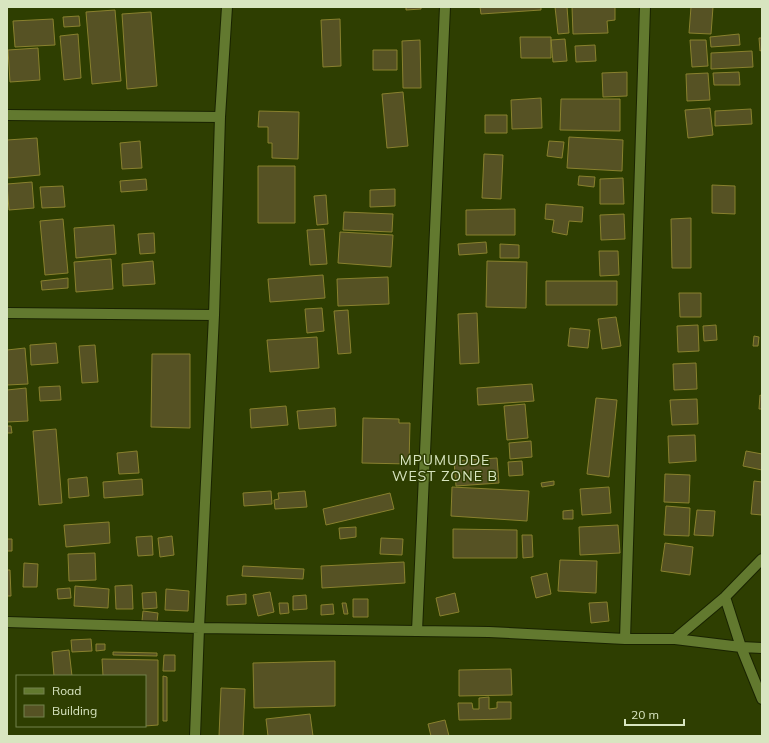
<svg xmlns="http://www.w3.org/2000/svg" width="769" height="743" viewBox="0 0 769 743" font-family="Mulish,sans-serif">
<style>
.building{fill:#565224;stroke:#89812e}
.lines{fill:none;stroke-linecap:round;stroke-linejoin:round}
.minor-casing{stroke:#192300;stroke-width:12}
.minor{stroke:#62792f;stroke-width:10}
.labels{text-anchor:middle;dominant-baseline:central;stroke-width:3;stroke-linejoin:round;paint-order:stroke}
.quarter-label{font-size:14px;letter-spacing:1px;fill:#d8e5c0;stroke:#2e3e01}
</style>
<rect width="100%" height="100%" fill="#2e3e01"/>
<path class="building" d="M406 7H421V9L406 10Z
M480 7H541V10L481 14Z
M555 7H567L569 33 558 34Z
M572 7H615V20L607 21 608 33 573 34Z
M691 7H713L711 34 689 33Z
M115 10 121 81 92 84 86 12Z
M151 12 157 86 127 89 122 14Z
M79 16 80 26 64 27 63 17Z
M53 19 55 45 15 47 13 21Z
M340 19 341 66 323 67 321 20Z
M78 34 81 78 64 80 60 36Z
M739 34 740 45 711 47 710 37Z
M520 37H551V58H521Z
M759 38H762V55V50L760 51Z
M565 39 567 61 553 62 551 40Z
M420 40 421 88H403L402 41Z
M690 40H706L708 66 692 67Z
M595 45 596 61 576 62 575 46Z
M38 48 40 80 10 82 8 50Z
M373 50H397V70H373Z
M752 51 753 67 711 69V53Z
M627 72V96L603 97 602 73Z
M739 72 740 85H714L713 73Z
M708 73 710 100 687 101 686 74Z
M403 92 408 146 387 148 382 94Z
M541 98 542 128 512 129 511 100Z
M561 99H620V131L560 130Z
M710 108 713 135 688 138 685 110Z
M751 109 752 124 715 126V111Z
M259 111 299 112 298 159 272 158V143H268V127H258Z
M485 115H507V133H485Z
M569 137 623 140 622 171 567 168Z
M37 138 40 175 8 178 7 140Z
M140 141 142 168 122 169 120 143Z
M549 141 564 142 562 158 547 156Z
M484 154 503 155 501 199 482 198Z
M258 166H295V223H258Z
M579 176 595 177 594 187 578 185Z
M623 178 624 204H600V179Z
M146 179 147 190 121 192 120 181Z
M32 182 34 208 9 210 7 184Z
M712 185 735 186V214L712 213Z
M63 186 65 207 42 208 40 187Z
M395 189V206L370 207V190Z
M326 195 328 224 317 225 314 196Z
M546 204 583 207 582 222 569 221 567 235 552 232 554 220 545 219Z
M515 209V235H466V210Z
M344 212 393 214 392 232 343 230Z
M624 214 625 239 601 240 600 215Z
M691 218V268H672L671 219Z
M63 219 68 273 45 275 40 221Z
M114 225 116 254 76 258 74 228Z
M324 229 327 264 310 265 307 230Z
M340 232 393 235 391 267 338 263Z
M154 233 155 253 140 254 138 234Z
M486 242 487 253 459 255 458 244Z
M500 244 519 245V258H500Z
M599 251H618L619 275 600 276Z
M111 259 113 289 76 292 74 262Z
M153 261 155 284 123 286 122 264Z
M487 261 527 262 526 308 486 307Z
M323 275 325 298 270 302 268 279Z
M388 277 389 304 338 306 337 279Z
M68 278V288L42 290 41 281Z
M546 281H617V305H546Z
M679 293H701V317H680Z
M322 308 324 331 307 333 305 309Z
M348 310 351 353 338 354 334 311Z
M477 313 479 363 460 364 458 314Z
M616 317 621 346 602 349 598 319Z
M698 325 699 351 678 352 677 326Z
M716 325 717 340 704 341 703 326Z
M570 328 590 330 588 348 568 346Z
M754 336 759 337 758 346H753Z
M317 337 319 368 270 372 267 340Z
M56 343 58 363 31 365 30 345Z
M95 345 98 382 82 383 79 346Z
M25 348 28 384 7 385V350Z
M152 354H190V428L151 427Z
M696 363 697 389 674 390 673 364Z
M532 384 534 401 478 405 477 388Z
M60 386 61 400 40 401 39 387Z
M26 388 28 421 7 422V390Z
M760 395 762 396V409H759Z
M596 398 617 400 609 477 587 474Z
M697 399 698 424 672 425 670 400Z
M525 404 528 438 507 440 504 406Z
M286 406 288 425 251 428 250 409Z
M335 408 336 426 299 429 297 411Z
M363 418 399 419V423H410L409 464 362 463Z
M7 426H11L12 433H7Z
M56 429 62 503 39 505 33 431Z
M695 435 696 461 669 463 668 436Z
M531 441 532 457 510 459 509 443Z
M137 451 139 473 119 474 117 453Z
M746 451 762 454V470L743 466Z
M497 458 499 483 456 486 454 461Z
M522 461 523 475 509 476 508 462Z
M665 474 690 475 689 503 664 502Z
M87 477 89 496 69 498 68 479Z
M142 479 143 495 104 498 103 482Z
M554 481V485L542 487 541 483Z
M754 481 762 482V515L751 514Z
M452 487 529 491 527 521 451 516Z
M609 487 611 513 582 515 580 489Z
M271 491 272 504 244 506 243 493Z
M305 491 307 507 275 509 274 500 279 499 278 493Z
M390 493 394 509 326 525 323 509Z
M666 506 690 508 689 536 664 535Z
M573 510V519H563V511Z
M697 510 715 511 713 536 694 535Z
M109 522 110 543 66 547 64 525Z
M618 525 620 553 580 555 579 527Z
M356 527V537L340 539 339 528Z
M453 529 517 530V558H453Z
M522 535H532L533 557 523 558Z
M152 536 153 555 138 556 136 537Z
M172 536 174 555 160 557 158 538Z
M381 538 403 539 402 555 380 554Z
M7 539H12V551H7Z
M665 543 693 547 690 575 661 571Z
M95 553 96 580 69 581 68 554Z
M560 560 597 561 596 593 558 591Z
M404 562 405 583 322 588 321 566Z
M24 563 38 564 37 587H23Z
M243 566 304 569 303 579 242 576Z
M7 570H10L11 596H7Z
M547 573 551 594 536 598 531 577Z
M132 585 133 609H116L115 586Z
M75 586 109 589 108 608 74 606Z
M70 588 71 598 58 599 57 589Z
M166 589 189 591 188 611 165 610Z
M156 592 157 608 143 609 142 593Z
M270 592 274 612 258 616 253 595Z
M455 593 459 612 440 616 436 598Z
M246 594V604L227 605V596Z
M306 595 307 609 293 610V596Z
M353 599H368V617H353Z
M607 602 609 621 591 623 589 603Z
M279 603H288L289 613 280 614Z
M342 603H346L348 614H344Z
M333 604 334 614 321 615V605Z
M143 611 158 613 157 622 142 621Z
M91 639 92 651 72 652 71 640Z
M96 644H105V650L96 651Z
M69 650 72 676H54L52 652Z
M113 652 157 653V656L113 655Z
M164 655H175V671H163Z
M102 659 158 660V725L145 726V676H103Z
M335 661V706L254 708 253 663Z
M511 669 512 695 459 696V670Z
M163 676 167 677V721H163Z
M221 688 245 689 243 736H219Z
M489 697V709L497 708V702H511V719L459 720 458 703H472L473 709H479V698Z
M310 714 313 736H268L266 719Z
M445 720 449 736H431L428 724Z"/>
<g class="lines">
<g class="minor-casing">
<path id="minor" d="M7 115 220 117
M7 313 214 315
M725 597 741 647 762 699
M7 622 199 628 489 632 625 639H675L741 647 762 648
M417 631 445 7
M625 639 645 7
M675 639 725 597 762 559
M195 736 199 628 214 315 220 117 227 7"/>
</g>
<use href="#minor" class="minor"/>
</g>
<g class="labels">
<g class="quarter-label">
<text x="445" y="460">MPUMUDDE<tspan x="445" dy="16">WEST ZONE B</tspan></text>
</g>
</g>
<rect width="769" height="743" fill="none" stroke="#d8e5c0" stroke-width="16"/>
<rect x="16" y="675" width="130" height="52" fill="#2e3e01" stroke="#72814d"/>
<rect x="24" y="688" width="20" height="6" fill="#62792f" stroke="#72814d"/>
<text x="52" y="695" font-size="12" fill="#d8e5c0">Road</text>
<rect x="24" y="705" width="20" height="12" fill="#565224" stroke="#72814d"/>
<text x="52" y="715" font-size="12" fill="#d8e5c0">Building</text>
<path d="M625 719v6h59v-6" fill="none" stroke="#d8e5c0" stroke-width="2"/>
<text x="631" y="719" font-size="12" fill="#d8e5c0" stroke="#2e3e01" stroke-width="3" paint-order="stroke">20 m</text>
</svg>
